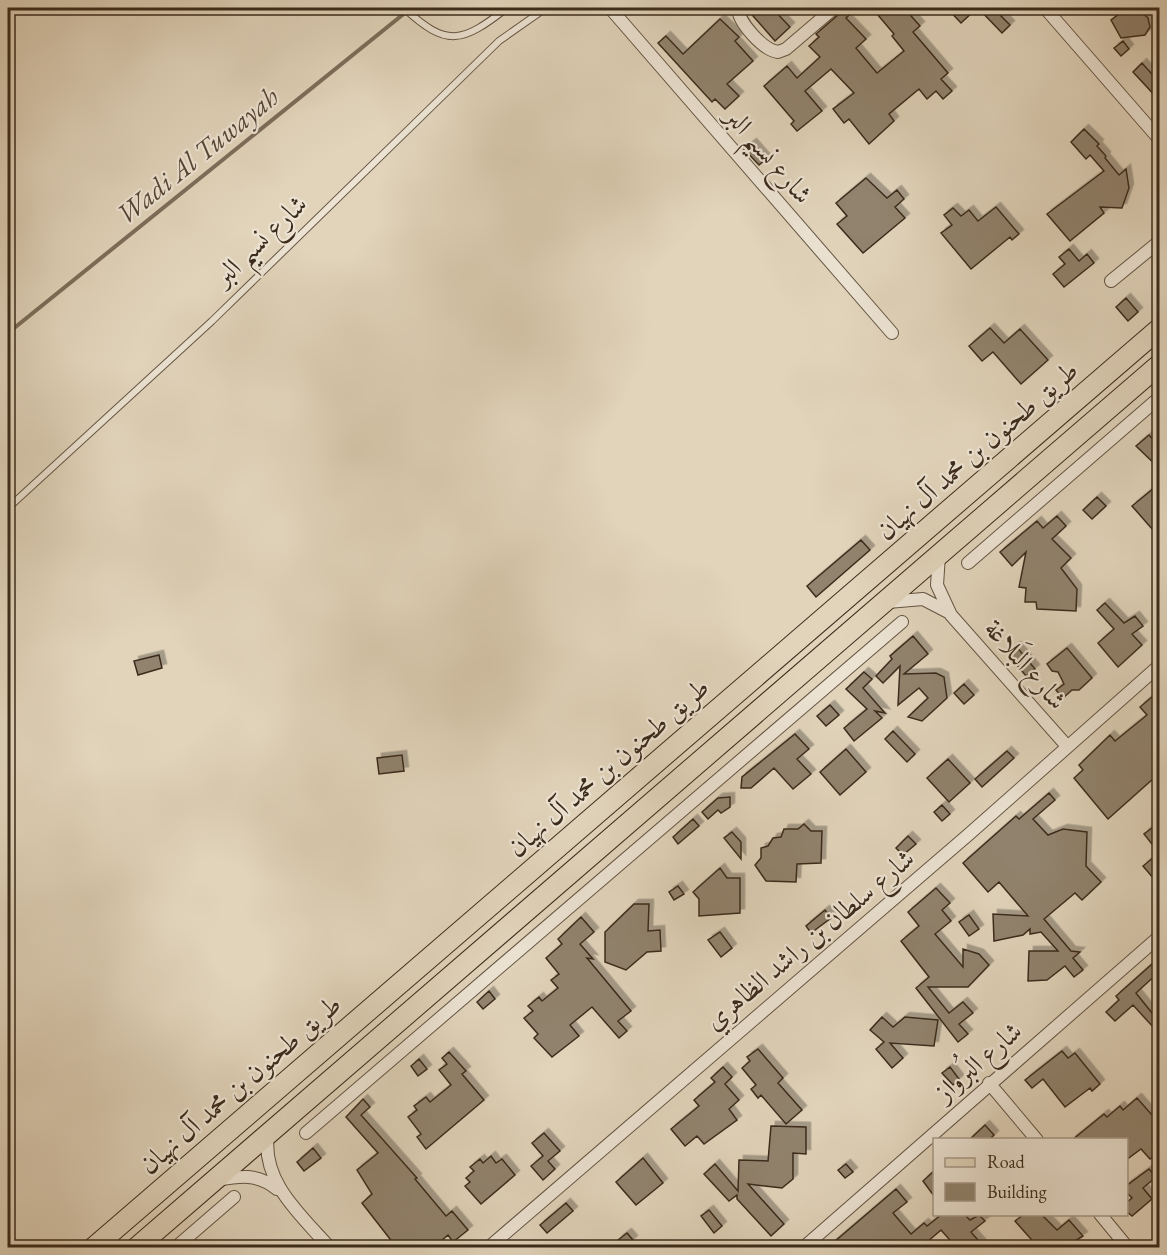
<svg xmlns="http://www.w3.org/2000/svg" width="1167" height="1255" viewBox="0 0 1167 1255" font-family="'EB Garamond',Amiri,serif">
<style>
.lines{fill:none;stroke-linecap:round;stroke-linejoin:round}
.stream{stroke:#7d6e5b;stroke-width:4}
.building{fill:#91836e;stroke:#3b2b1b;stroke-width:1.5;filter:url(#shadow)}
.service-casing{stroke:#645543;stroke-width:8}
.minor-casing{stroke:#645543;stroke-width:14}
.primary-casing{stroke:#3b2b1b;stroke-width:22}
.service{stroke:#ece3d3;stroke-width:6}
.minor{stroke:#ece3d3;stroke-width:12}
.primary{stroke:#e1d4bb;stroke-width:20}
.labels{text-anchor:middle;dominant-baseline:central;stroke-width:4.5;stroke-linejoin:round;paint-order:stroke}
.street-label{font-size:27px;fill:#3b2b1b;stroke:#ece3d3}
.water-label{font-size:28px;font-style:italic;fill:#564736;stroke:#ece3d3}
</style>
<defs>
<filter id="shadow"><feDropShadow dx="4.5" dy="-4.5" stdDeviation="0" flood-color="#0004"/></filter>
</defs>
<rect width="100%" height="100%" fill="#e1d4bb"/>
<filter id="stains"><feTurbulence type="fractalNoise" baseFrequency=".00333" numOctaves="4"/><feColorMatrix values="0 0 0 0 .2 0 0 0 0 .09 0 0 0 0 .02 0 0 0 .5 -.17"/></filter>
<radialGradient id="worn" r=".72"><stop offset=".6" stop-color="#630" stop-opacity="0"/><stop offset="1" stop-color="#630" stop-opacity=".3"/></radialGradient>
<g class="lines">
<path class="stream" d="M8 333 411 8"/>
</g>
<path class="building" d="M746 8H772L790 27 775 41Z
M842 8 849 15 846 18 866 39 856 48 877 73 904 51 892 36 894 34 872 8H904L920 26 913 32 948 73 941 79 952 91 943 99 936 91 927 99 919 89 889 114 894 121 869 144 849 119 844 123 833 109 854 93 831 69 805 91 822 111 797 131 791 124 794 121 764 86 787 66 797 78 820 57 809 46 819 37 816 34 839 14Z
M947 8H977L961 23Z
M978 8H993L1010 25 1002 33Z
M1127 8 1133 12 1138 9 1148 18 1150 27 1145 35 1121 38 1111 20Z
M720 19 739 37 735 41 753 61 727 84 739 96 725 109 715 99 712 102 658 43 666 36 683 54Z
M1123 41 1129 49 1121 56 1114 48Z
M1142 63 1160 83V101L1133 72Z
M1084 129 1099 144 1097 146 1106 156 1105 158 1119 175 1126 169 1129 188 1122 208 1100 207 1104 213 1070 241 1047 214 1104 171 1090 155 1086 159 1071 142Z
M752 143 766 159 759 165 744 149Z
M866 178 887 198 897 190 904 199 895 207 905 218 863 253 837 224 847 216 836 203Z
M996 207 1019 234 1012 240 1010 237 971 269 941 233 952 225 944 215 953 208 961 216 969 210 978 221Z
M1069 249 1079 261 1087 254 1094 263 1064 287 1053 274 1065 264 1059 257Z
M1126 298 1138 312 1128 321 1116 307Z
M990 328 1004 343 1020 329 1048 360 1021 384 993 352 982 361 969 346Z
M1149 435 1160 447V469L1136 446Z
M1160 483V538L1132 506Z
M1097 497 1106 506 1092 519 1083 510Z
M1057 516 1066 526 1052 539 1071 558 1061 568 1077 589 1076 611 1037 609 1036 602H1025L1026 588 1019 587 1026 552 1012 566 1000 552 1037 521 1043 528Z
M861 540 870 550 816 597 807 586Z
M1105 603 1124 623 1135 616 1143 626 1132 634 1142 645 1118 667 1098 643 1114 629 1097 610Z
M913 636 928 654 904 674 936 673 944 677 947 698 922 721 908 717 928 698 919 688 898 705 900 666 883 683 876 676 892 659 890 656Z
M1016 646 1035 669 1026 676 1007 653Z
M1067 648 1092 678 1079 690H1072L1063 698 1056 690 1064 684 1058 672 1052 671 1047 664Z
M159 655 162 668 138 675 134 661Z
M864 672 872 679 863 688 885 713 875 711 882 718 854 741 844 728 867 709 846 689Z
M964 684 974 695 964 704 954 693Z
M1160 690V778H1154L1108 819 1074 778 1083 770 1079 765 1110 735 1115 741 1147 715 1140 707Z
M830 705 839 715 826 726 817 716Z
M893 731 915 754 907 762 885 739Z
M795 734 809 749 797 759 811 774 793 789 774 768 751 788H741L742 777Z
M846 749 866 772 840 795 820 772Z
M1007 751 1014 758 982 787 975 779Z
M402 755 404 771 379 774 377 758Z
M948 759 970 783 949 802 927 778Z
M1049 793 1055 800 1033 819 1048 835 1063 829 1087 832 1086 866 1101 882 1082 900 1075 893 1044 919 1071 951 1080 952 1073 958 1083 970 1074 977 1065 966 1047 980 1028 981 1029 951H1058L1041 932 1030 934V929L1023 935 994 941 993 914 1028 916 999 882 988 892 963 863 1016 816 1019 819Z
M730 797V807L721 813 718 810 708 819 702 812 718 798Z
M942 805 950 814 942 821 934 812Z
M693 819 699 826 678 844 673 837Z
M804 824 811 831H822L821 863 797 864 796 882 766 881 755 865 761 858V848L768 846 773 838 781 837 784 829H798Z
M1152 828 1160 837V886L1143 866 1159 853 1144 834Z
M732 832 741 842V859L724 838Z
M908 836 916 844 903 855 896 848Z
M720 868 727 878H740V913L699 916V899L693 892Z
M678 886 684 894 674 900 669 892Z
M936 888 950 903 942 910 951 921 935 934 963 967V949L979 954 989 965 968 987H928L949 1013 963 1002 973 1013 959 1024 968 1034 958 1042 916 988 929 977 901 941 919 926 908 912Z
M634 904H649L648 931 660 930 661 951 647 952 626 970 605 962V932Z
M825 910 831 918 811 933 806 926Z
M969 915 979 929 969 936 959 922Z
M581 917 594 932 580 944 593 959 587 958 631 1011 618 1021 627 1031 619 1038 592 1007 570 1025 579 1036 552 1057 534 1038 538 1034 524 1018 533 1011 528 1006 539 997 542 1001 558 988 551 980 559 974 546 958 562 944 558 939Z
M720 932 732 948 721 957 708 940Z
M1160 957V971L1136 993 1160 1023 1154 1028 1133 1005 1115 1021 1106 1012 1119 1000 1116 996Z
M489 991 495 999 483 1009 477 1002Z
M882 1017 893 1027 905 1017 938 1020 934 1046 890 1043 903 1058 892 1068 876 1049 884 1042 870 1030Z
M758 1049 783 1078 778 1083 802 1110 786 1124 761 1095 758 1098 751 1089 756 1085 742 1068 750 1061 747 1057Z
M1062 1051 1068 1058 1075 1053 1100 1084 1092 1091 1090 1088 1065 1107 1043 1079 1032 1088 1025 1080Z
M449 1052 466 1071 462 1074 484 1100 426 1149 417 1137 421 1134 408 1117 417 1110 414 1106 426 1097 430 1102 451 1085 439 1070 447 1064 442 1058Z
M419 1059 427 1069 418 1076 411 1066Z
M723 1067 732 1077 725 1084 739 1100 729 1109 737 1120 704 1144 697 1136 685 1146 671 1129 699 1106 694 1100 715 1082 711 1078Z
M950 1067 959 1079 953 1085 942 1073Z
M1137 1098 1152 1115 1160 1109V1152L1150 1159 1141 1149 1126 1160V1140H1072L1104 1114 1107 1117 1120 1106 1123 1110Z
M363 1099 370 1107 361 1115 417 1178 415 1179 446 1216 452 1211 468 1230 453 1242 448 1235 433 1248H397L362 1203 372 1194 357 1170 378 1153 346 1117Z
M985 1125 994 1135 989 1140H969Z
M771 1126 806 1127V1154L793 1153V1179L782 1188 748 1184 784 1224 771 1236 737 1199V1195L729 1201 704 1174 715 1164 738 1191 739 1160 768 1161Z
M544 1133 560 1151 548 1161 555 1169 543 1180 531 1166 543 1156 532 1143Z
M313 1148 321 1158 304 1171 297 1162Z
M491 1156 496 1163 502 1159 515 1175 481 1204 465 1186 470 1182 466 1178 474 1171 470 1167 480 1159 483 1163Z
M643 1158 663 1183 636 1205 616 1182Z
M846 1164 853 1172 845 1178 838 1170Z
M1149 1169 1156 1177 1143 1188 1152 1199 1132 1216 1126 1211V1203L1132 1198 1126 1192V1186Z
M934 1171V1196L923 1181Z
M896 1189 907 1202 893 1213 911 1234 924 1223 927 1226 941 1215H965L970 1220 979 1215 985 1221 971 1232 985 1248H957L941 1230 920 1248H827Z
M566 1203 573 1211 547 1233 540 1225Z
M709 1210 722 1226 714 1233 701 1216Z
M1023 1215H1042L1057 1230 1069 1220 1083 1236 1064 1248H1039L1015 1221Z
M627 1233 633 1240 625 1247 618 1240Z"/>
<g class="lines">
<g class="service-casing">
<path id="service" d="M404 8C447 48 462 43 507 8
M8 508 212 321 499 41 546 8"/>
</g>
<g class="minor-casing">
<path id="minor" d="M610 8 892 333
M738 8C738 22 763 50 778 52L786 49 834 8
M1045 8 1160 140
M1111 281 1160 241
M939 555 937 585 951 615 1066 745
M968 563 1160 397
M888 602 923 599 948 612
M989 1083 1037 1140
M306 1133 902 622
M268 1134C261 1182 301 1215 330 1248
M217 1180C240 1176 257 1173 277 1189
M1100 1214 1128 1248
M175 1248 234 1197
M488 1248 968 835 1160 665
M803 1248 1160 936"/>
</g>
<g class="primary-casing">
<path id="primary" d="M93 1248 1160 328
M136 1248 1160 364"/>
</g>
<use href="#service" class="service"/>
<use href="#minor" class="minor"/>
<use href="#primary" class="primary"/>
</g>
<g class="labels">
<g class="street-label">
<text transform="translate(769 155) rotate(49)">شارع نسيم البر</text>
<text transform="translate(260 240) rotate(-44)">شارع نسيم البر</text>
<text transform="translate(977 450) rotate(-41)">طريق طحنون بن محمد آل نهيان</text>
<text transform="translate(1026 664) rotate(49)">شارع البَلاغة</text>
<text transform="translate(608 767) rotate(-41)">طريق طحنون بن محمد آل نهيان</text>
<text transform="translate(809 939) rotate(-40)">شارع سلطان بن راشد الظاهري</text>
<text transform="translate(978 1061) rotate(-41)">شارع البُرواز</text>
<text transform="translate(240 1084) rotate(-41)">طريق طحنون بن محمد آل نهيان</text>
</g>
<g class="water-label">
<text transform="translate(197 155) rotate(-39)">Wadi Al Tuwayah</text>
</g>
</g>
<rect width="1167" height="1255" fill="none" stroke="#e1d4bb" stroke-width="30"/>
<rect x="9" y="9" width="1149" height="1237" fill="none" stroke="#3b2b1b" stroke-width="3"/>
<rect x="15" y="15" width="1137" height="1225" fill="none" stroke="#3b2b1b" stroke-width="1.5"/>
<rect x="933" y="1138" width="195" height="78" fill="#ece3d3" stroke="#a59989" stroke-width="1.5"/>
<rect x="945" y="1158" width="30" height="9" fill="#e1d4bb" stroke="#a59989" stroke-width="1.5"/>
<text x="987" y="1168" font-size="18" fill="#3b2b1b">Road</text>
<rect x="945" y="1183" width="30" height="18" fill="#91836e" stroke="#a59989" stroke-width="1.5"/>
<text x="987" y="1198" font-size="18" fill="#3b2b1b">Building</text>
<rect width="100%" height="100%" filter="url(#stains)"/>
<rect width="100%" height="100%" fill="url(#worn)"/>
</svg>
